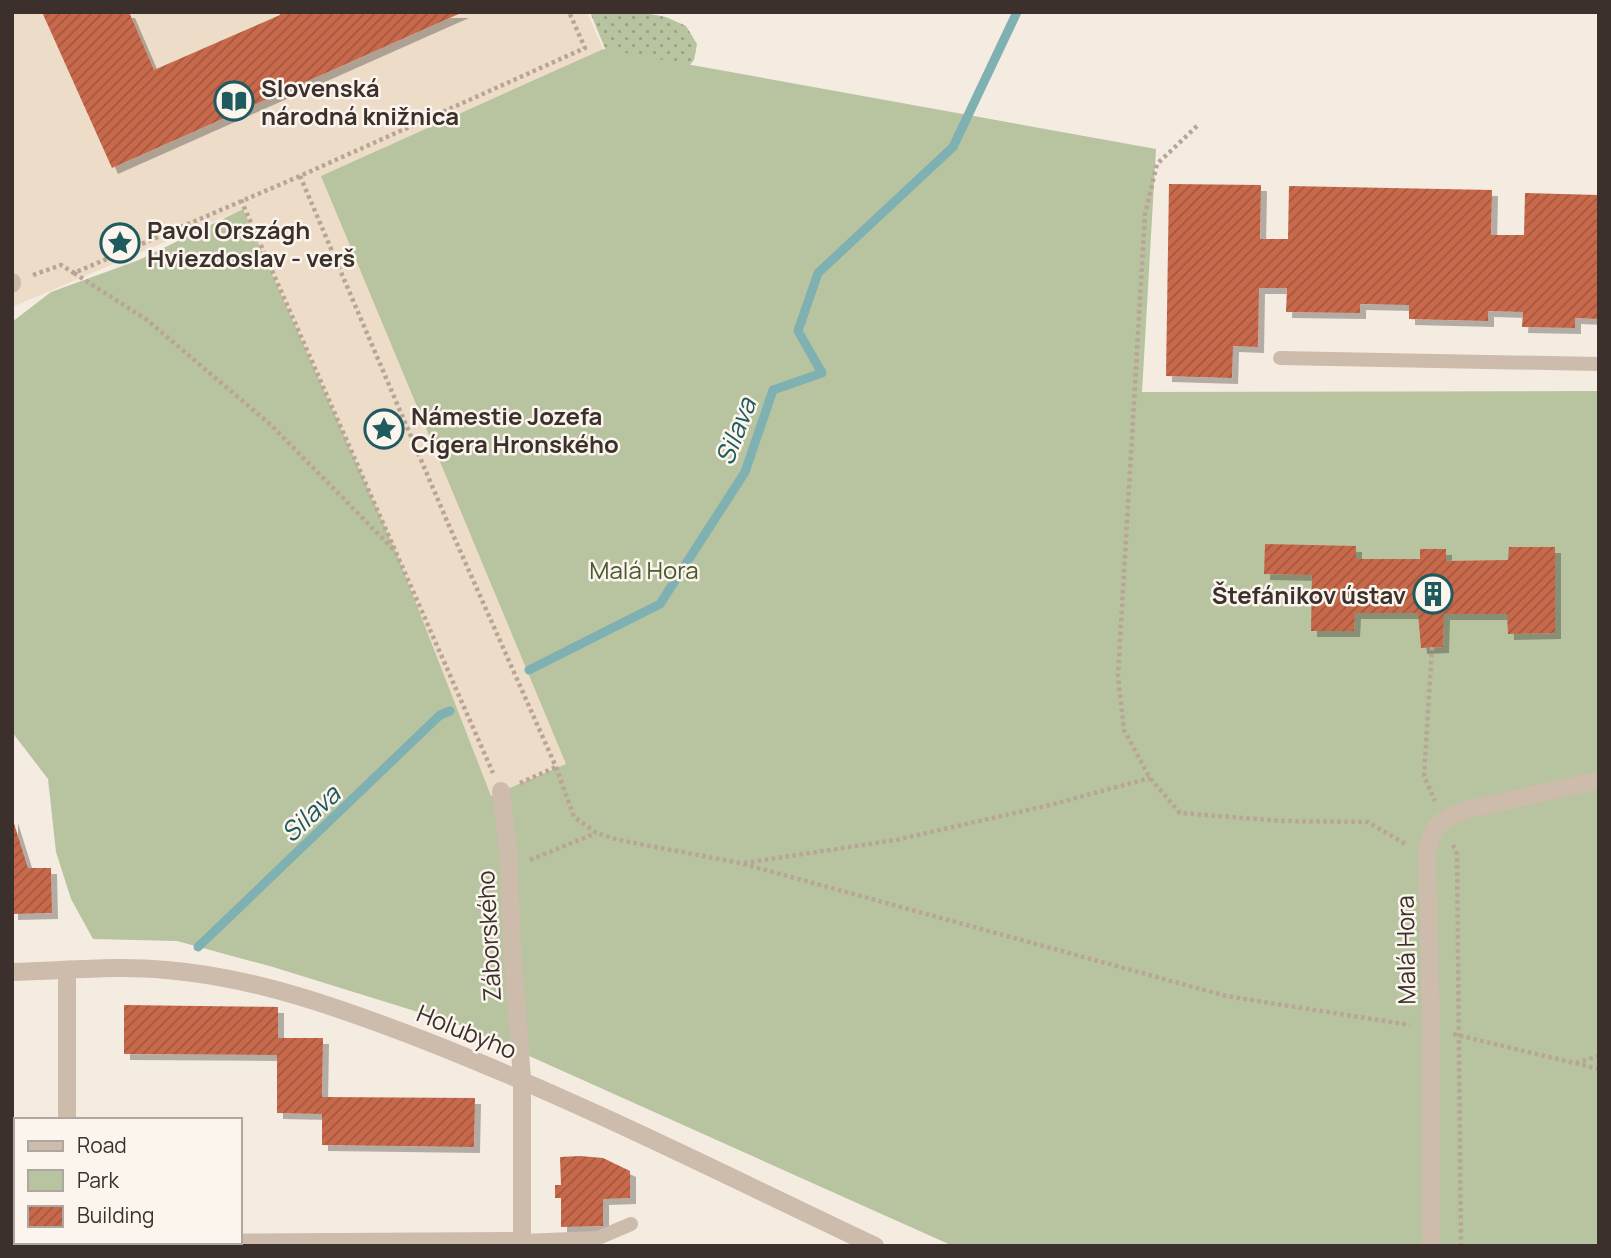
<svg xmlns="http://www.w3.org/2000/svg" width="1611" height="1258" viewBox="0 0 1611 1258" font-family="Manrope,sans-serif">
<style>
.grass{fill:url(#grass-dots)}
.green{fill:#b8c4a0}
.plaza{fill:#ecdcc8}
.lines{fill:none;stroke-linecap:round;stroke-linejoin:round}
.stream{stroke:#7fb0b2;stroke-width:9}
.building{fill:url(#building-hatch);filter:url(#shadow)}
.path{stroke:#b9a596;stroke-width:4.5;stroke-dasharray:3.5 3.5;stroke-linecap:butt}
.service{stroke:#cdbbac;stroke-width:14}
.minor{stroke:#cdbbac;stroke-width:18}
.labels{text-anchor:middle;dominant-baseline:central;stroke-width:5;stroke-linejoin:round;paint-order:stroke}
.poi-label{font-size:24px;font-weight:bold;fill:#3b302b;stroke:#fbf5ee;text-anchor:start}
.park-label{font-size:24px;fill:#4a5a2e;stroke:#fbf5ee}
.street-label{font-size:24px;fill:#3b302b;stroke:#fbf5ee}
.water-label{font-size:26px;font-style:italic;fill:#1f5a5e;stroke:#fbf5ee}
</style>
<defs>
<pattern id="grass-dots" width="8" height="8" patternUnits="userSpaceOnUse" patternTransform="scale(1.75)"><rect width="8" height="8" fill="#b8c4a0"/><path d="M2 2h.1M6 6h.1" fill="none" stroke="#97a083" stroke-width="1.8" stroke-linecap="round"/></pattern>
<pattern id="building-hatch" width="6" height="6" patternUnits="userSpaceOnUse" patternTransform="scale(1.75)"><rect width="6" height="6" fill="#c8694b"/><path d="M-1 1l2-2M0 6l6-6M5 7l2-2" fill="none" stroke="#a4573f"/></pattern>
<filter id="shadow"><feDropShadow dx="6" dy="6" stdDeviation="0" flood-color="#0004"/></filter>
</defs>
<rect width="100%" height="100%" fill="#f4ebe1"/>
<path class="grass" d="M590 12H640L666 17 686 26 697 44 694 60 681 75 623 92Z"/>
<path class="green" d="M603 49 1156 149 1142 392 1599 391V1246H953L460 1025 273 967 177 941 93 939 71 899 56 852 48 779 12 732V322L51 292 139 260 243 209Z"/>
<path class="plaza" d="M12 12H587L603 49 321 176 566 764 491 796 396 552 243 209 12 307Z"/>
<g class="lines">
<path class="stream" d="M529 670 660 604 745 472 773 390 822 373 798 331 818 273 953 147 1017 12
M198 947 440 715 450 711"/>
</g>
<path class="building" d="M42 12H129L154 70 280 15 279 12H463L112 168Z
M1169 184 1261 185 1260 239H1288L1289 186 1492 190 1491 235H1524L1525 193 1599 195V319L1575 318V328L1522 327 1523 312 1488 311V321L1409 319V305L1360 304V313L1286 312 1287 288H1259L1258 347 1233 346 1232 378 1166 376Z
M1265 544 1356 546V559H1420V549H1446V561L1508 560 1509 547H1555V633L1508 634 1507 614H1444L1443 647 1421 648 1418 613H1355L1354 631H1311L1312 575 1264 574Z
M12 817 28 868H51L52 913 12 914Z
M124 1005 278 1007V1038H323L322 1097 475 1098 474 1147 322 1145V1114L277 1113V1055L124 1054Z
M580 1156 603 1158 630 1171V1198L603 1199V1226L561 1227V1198H555V1185H561L560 1157Z"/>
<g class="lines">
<path class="path" d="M1197 126 1157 164 1145 214 1118 676 1124 730 1150 778 1180 813 1282 821 1368 822 1407 845
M300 176 450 528 556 767 574 817 597 833 619 840 740 863 1226 996 1410 1025
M241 200 493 773
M74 273 147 320 271 425 393 549
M33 275 61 265 74 273 300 176 585 48 569 12
M1432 647 1424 776 1435 801
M520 783 556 767
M1453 845 1457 854 1461 1246
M530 860 596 833
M744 863 896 840 1050 805 1150 778
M1453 1034 1599 1069
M1576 1063 1599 1056"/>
<path class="service" d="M1280 358 1599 364
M522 1241 598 1238 631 1224"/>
<path class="minor" d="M12 282V284
M501 791 508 850 512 945 522 1079V1246
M67 971V1120
M12 972C63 971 115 965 166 970 255 977 343 1009 426 1041 579 1101 727 1176 875 1246
M12 1244 522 1241
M1431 1246V1029L1427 856C1431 824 1441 819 1470 809L1599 780"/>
</g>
<defs>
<g id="library-ring" transform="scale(2.0125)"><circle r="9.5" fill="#fbf5ee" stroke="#1f5a5e" stroke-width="1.5"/><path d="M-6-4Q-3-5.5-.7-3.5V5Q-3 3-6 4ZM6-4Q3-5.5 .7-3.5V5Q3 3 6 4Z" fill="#1f5a5e"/></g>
<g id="sight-ring" transform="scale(2.0125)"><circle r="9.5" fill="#fbf5ee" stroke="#1f5a5e" stroke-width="1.5"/><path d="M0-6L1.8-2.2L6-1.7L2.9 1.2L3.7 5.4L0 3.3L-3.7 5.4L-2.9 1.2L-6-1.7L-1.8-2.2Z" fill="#1f5a5e"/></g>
<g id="building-ring" transform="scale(2.0125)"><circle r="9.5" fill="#fbf5ee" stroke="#1f5a5e" stroke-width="1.5"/><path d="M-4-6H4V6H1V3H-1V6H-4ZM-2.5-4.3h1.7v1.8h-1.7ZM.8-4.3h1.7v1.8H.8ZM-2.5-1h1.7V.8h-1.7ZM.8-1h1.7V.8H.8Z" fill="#1f5a5e"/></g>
</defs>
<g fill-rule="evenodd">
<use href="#library-ring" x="234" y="101"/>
<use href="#sight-ring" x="120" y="243"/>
<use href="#sight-ring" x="384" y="429"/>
<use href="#building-ring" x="1433" y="594"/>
</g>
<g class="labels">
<g class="poi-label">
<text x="261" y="87">Slovenská<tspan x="261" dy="28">národná knižnica</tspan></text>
<text x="147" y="229">Pavol Országh<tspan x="147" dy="28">Hviezdoslav - verš</tspan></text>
<text x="411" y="415">Námestie Jozefa<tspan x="411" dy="28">Cígera Hronského</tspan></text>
<text x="1406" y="594" text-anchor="end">Štefánikov ústav</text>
</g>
<g class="park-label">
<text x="644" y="569">Malá Hora</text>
</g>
<g class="street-label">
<text transform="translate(488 936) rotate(-93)">Záborského</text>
<text transform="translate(1405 950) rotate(-91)">Malá Hora</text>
<text transform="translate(467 1031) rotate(22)">Holubyho</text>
</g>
<g class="water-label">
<text transform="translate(735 431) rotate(-69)">Silava</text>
<text transform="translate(310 813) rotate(-43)">Silava</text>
</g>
</g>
<rect width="1611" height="1258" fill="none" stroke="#3b302b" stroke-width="28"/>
<rect x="14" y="1118" width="228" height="126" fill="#fbf5ee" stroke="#aea6a0" stroke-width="2"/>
<rect x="28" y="1141" width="35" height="10" fill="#cdbbac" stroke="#aea6a0" stroke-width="2"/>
<text x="77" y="1153" font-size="21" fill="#3b302b">Road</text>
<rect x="28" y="1170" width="35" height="21" fill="#b8c4a0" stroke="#aea6a0" stroke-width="2"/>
<text x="77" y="1188" font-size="21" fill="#3b302b">Park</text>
<rect x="28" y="1206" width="35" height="21" fill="url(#building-hatch)" stroke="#aea6a0" stroke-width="2"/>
<text x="77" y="1223" font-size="21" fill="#3b302b">Building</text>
</svg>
